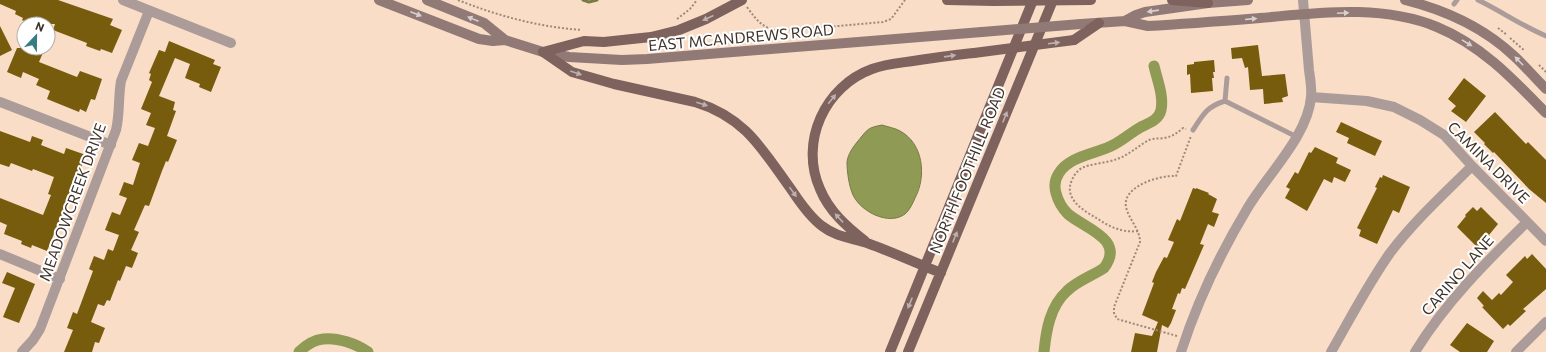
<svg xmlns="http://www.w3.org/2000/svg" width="1546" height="352" viewBox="0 0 1546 352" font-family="Commissioner,sans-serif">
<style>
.water{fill:#8f9a54;stroke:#777b48}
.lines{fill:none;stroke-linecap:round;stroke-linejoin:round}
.stream{stroke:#777b48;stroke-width:3}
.canal{stroke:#8f9a54;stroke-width:11}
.building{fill:#775c0d}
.path{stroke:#9d897a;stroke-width:2;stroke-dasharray:2 2;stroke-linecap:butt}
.service{stroke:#ac9c99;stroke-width:5}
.minor{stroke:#ac9c99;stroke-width:10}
.secondary{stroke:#917a76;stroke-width:10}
.primary{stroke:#7d625d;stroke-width:10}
.secondary-bridge{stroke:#917a76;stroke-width:10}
.primary-bridge{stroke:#7d625d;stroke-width:10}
.oneway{fill:#d8d0cf}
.oneway2{fill:#beb0ae}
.labels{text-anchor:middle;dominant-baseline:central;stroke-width:4;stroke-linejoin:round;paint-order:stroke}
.street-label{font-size:15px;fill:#3e332b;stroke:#fff}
</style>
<rect width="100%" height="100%" fill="#f9ddc7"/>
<path class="water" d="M882 125C888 127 895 128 900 131 923 143 927 176 915 198 913 203 909 211 905 214 889 226 861 212 853 195 849 186 847 172 847 162 848 154 853 147 858 141 868 129 867 128 882 125Z"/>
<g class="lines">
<path class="stream" d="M583 0 589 2 597 0"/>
<path class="canal" d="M299 352C305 346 314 340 323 339 337 337 357 344 368 352
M1044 352C1046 331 1050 306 1067 291 1077 281 1092 276 1104 268 1126 239 1084 228 1068 214 1062 208 1058 201 1056 193 1054 186 1055 179 1059 173 1070 155 1098 154 1115 144 1124 139 1132 132 1141 127 1149 123 1159 120 1161 110 1164 96 1157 79 1154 66"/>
</g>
<path class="building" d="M0 0H58L113 19 110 25 122 30 112 53 101 49 100 51 86 46 87 43 53 30 55 24H31L22 20 23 18 15 14 16 11 0 4Z
M0 26 12 50 0 56Z
M169 41 215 60 213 64 221 67 211 92 199 87 200 84 185 78 190 64 175 58 159 96 175 102 173 110 176 111 167 136 177 140 168 162 166 161 162 171 149 206 145 205 134 230 139 232 131 250 138 253 132 268 126 266 120 281 118 280 110 301 107 300 104 306 98 304 91 322 105 328 99 343 95 342 92 352H64L73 330 67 328 73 312 77 314 93 271 89 269 94 256 104 260 108 249 113 251 119 235 105 230 112 212 120 215 127 198 119 195 124 182 133 185 140 163 132 160 139 143 148 146 155 128 146 125 151 113 141 109 152 82 149 80 151 74 149 73 159 50 165 52Z
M1258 45 1262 76 1285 74 1288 96 1282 98 1283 102 1264 104 1263 89 1250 90 1248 67 1245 68 1242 58 1232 59 1231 48Z
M17 48H45L39 62 77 77 80 71 102 79 95 100 91 99 86 112 80 109 79 112 47 99 50 91 36 85 39 79 23 72 21 78 7 72Z
M1214 60 1215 72H1213L1214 78H1212L1213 91 1191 93 1190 74 1187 75V65L1194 64V62Z
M1464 78 1486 96 1466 122 1451 111 1456 106 1448 99Z
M1495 112 1526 144 1528 142 1546 160V203L1529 189 1494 152 1493 153 1484 144 1485 143 1474 132Z
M1341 122 1382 141 1375 156 1347 143 1349 138 1336 132Z
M0 131 30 142 32 136 43 140 41 145 64 154 66 148 86 155 47 251 32 245 31 248 21 244 22 241 4 234 7 225 0 222V198L43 215 51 195 48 194 54 177 33 169 32 171 11 163 9 167 0 164Z
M1315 147 1338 158 1336 163 1351 170 1345 182 1334 177 1332 183 1324 179 1307 211 1285 198 1290 189 1286 187 1295 172 1298 174 1309 152 1311 153Z
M1383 175 1410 187 1399 213 1393 210 1377 244 1359 236 1361 230 1357 228 1377 188 1375 187 1380 177 1382 178Z
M1193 188 1196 189V188L1209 193 1208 194 1217 199 1212 212 1219 214 1214 227 1208 224 1200 244 1204 245 1185 289 1182 288 1180 294 1178 293 1172 309 1176 310 1171 323 1168 328 1162 325 1157 352H1131L1135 333 1152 336 1158 322 1142 315 1154 283 1152 282 1156 272 1164 257 1167 258 1174 242 1168 240 1177 219 1180 221Z
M1473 207 1477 211 1481 207 1498 224 1489 235 1490 237 1478 248 1457 227 1466 216 1465 215Z
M1532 254 1546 269V289L1523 309 1526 311 1510 326 1508 324 1503 329 1482 307 1484 306 1477 298 1483 291 1492 300 1499 293 1501 295 1513 282 1506 275 1525 256 1527 259Z
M7 272 35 284 19 323 3 317 15 288 2 283Z
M1467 323 1494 341 1487 352H1460L1450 345Z"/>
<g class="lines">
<path class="path" d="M458 0C498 16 539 27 582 30
M747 7C757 21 764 30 782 31L883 22 891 19 905 0
M677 19 690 9 697 0
M1498 28 1507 35
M1510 38 1525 51
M1539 65 1546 72
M1138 231C1123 233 1110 227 1098 219 1084 211 1063 199 1072 180 1074 175 1077 171 1082 168 1089 164 1107 163 1117 159 1129 155 1138 146 1149 140 1154 138 1159 139 1164 138 1172 137 1177 133 1183 128L1186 129
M1177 336 1117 319 1114 313V307L1140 242C1140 229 1129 220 1126 207 1122 186 1160 175 1176 176L1191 136"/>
<path class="service" d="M1478 0C1501 11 1522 26 1546 36
M1454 4 1457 0
M1225 101 1297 137
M1193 130C1203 115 1206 107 1225 101L1227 78"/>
<path class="minor" d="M123 0 231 43
M1311 97 1367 101 1394 107 1420 120 1444 135 1472 166 1546 241
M0 102 111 145
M0 254 60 279
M22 352 33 340 40 329 116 130C120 114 118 98 121 81L149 11
M1181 352C1197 302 1220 254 1247 209 1266 176 1308 136 1311 97 1312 88 1310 78 1309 70 1307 46 1305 23 1303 0
M1331 352C1350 319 1368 284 1390 253 1414 221 1444 194 1472 166
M1415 352C1445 303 1486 262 1527 222
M1516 352 1546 322"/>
<path class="secondary" d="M379 0 479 39 493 41 505 40 543 52 569 57 622 60 647 59 982 32
M427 0 484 23 505 40
M1405 0C1445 10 1483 27 1514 56 1525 66 1535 78 1546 89
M1125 21 1136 15 1145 12 1208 3 1248 0
M1081 24 1125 21 1148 26C1185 24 1223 21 1260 18 1318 13 1381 4 1437 27 1481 45 1513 79 1546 113"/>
<path class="primary" d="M947 0 994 1
M1172 0 1208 3
M1074 40 1099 23
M543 52 572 72 614 84 695 102C747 118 763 151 793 192 801 204 810 217 822 226 836 237 852 238 867 243 892 252 916 263 941 273
M543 52 584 41 604 42 632 39 651 37 679 30 706 19 742 0
M865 241C846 226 829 211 820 189 799 142 825 86 872 69 885 64 899 63 913 61 933 58 953 55 974 53
M890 352 1033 0
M908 352 1053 0"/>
<path class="secondary-bridge" d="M982 32 1081 24"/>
<path class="primary-bridge" d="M994 1 1091 0
M974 53 1074 40"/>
</g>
<defs><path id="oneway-solid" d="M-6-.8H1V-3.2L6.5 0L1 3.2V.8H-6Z"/></defs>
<g class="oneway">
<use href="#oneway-solid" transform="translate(1153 11) rotate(172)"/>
<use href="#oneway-solid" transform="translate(1343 13) rotate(-2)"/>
<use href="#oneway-solid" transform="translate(416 14) rotate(21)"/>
<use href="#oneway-solid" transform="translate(473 19) rotate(-158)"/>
<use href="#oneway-solid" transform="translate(1251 19) rotate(-5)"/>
<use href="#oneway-solid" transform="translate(1467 43) rotate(31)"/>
<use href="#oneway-solid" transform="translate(1519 61) rotate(-134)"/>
</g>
<g class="oneway2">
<use href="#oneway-solid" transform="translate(708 18) rotate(155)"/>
<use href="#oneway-solid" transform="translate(1054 43) rotate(-7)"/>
<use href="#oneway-solid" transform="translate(950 56) rotate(-8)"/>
<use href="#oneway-solid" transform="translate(576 73) rotate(19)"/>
<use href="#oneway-solid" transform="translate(832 99) rotate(-51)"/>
<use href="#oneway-solid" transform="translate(702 104) rotate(18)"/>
<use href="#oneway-solid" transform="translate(1005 117) rotate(-68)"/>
<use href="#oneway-solid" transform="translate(793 192) rotate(54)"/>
<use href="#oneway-solid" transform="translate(839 218) rotate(-133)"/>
<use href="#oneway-solid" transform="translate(955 237) rotate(-68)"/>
<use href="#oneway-solid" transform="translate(910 303) rotate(112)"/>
</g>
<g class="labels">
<g class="street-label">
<text transform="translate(741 37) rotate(-5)">EAST MCANDREWS ROAD</text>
<text transform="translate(1489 162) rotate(45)">CAMINA DRIVE</text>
<text transform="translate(967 170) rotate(-68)">NORTH FOOTHILL ROAD</text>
<text transform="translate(72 202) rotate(-70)">MEADOWCREEK DRIVE</text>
<text transform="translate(1457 275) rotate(-49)">CARINO LANE</text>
</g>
</g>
<g transform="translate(36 36) rotate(22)"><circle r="19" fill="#ffffff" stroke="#b2adaa"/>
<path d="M0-3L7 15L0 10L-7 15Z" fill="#357d83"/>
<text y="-6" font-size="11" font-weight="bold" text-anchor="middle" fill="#3e332b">N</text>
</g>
</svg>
